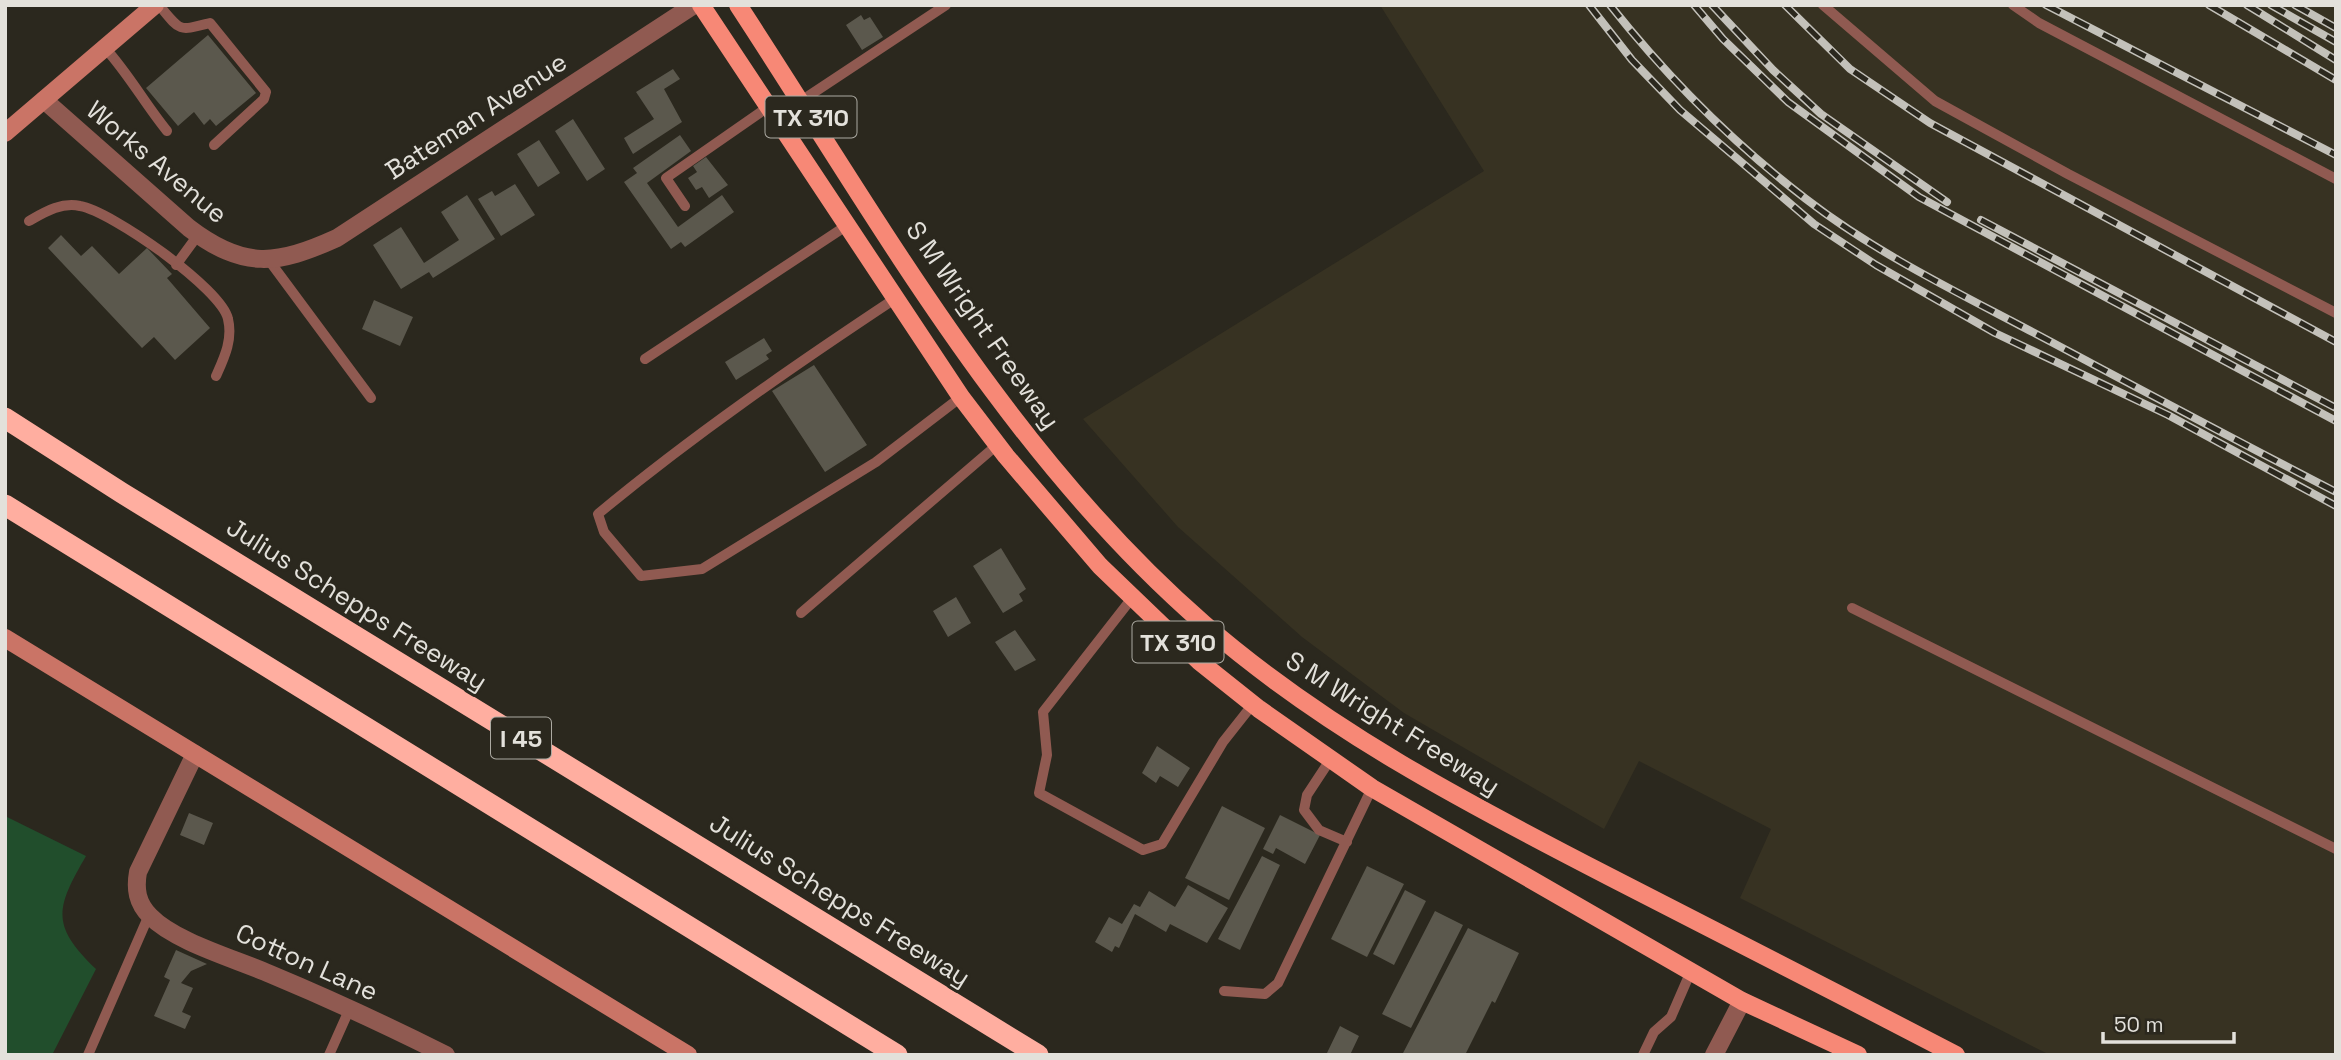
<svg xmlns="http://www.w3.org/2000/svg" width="2341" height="1060" viewBox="0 0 2341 1060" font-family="'Space Grotesk',sans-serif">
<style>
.built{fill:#373222}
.green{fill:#214e2c}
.building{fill:#5b584d}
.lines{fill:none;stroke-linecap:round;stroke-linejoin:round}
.service{stroke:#905a51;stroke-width:10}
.minor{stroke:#905a51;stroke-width:18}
.secondary{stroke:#ca7466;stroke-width:18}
.primary{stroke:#f78876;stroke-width:18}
.motorway{stroke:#ffaea0;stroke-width:21}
.rail-casing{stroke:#c3c1ba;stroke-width:8}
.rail{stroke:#2b281e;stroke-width:5;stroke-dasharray:16;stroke-linecap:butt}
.labels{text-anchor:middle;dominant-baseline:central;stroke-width:6;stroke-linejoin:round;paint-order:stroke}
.shield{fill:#2b281e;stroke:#acaaa2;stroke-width:2}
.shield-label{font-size:24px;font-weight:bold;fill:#e3e1db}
.street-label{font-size:26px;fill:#e3e1db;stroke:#2b281e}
</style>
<rect width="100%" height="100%" fill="#2b281e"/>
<path class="built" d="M1380 5H2336V1055H2050L1740 898 1771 829 1639 761 1604 829 1404 713 1302 637 1178 527 1083 419 1484 171Z"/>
<path class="green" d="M5 816 86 856C56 908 50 925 96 969L52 1055H5Z"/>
<path class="building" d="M861 15 864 20 870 17 883 37 862 50 846 25Z
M208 35 256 93 216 126 210 119 204 125 194 112 178 126 146 88Z
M673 69 680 79 664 89 682 122 633 154 624 138 654 119 636 92Z
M573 119 605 169 587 181 555 131Z
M680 135 691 151 647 183 678 227 722 195 734 212 685 247 681 242 671 249 624 182 637 173 633 168Z
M539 140 560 173 538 187 517 154Z
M706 157 728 185 709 198 702 187 696 190 688 178 697 172 693 166Z
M515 184 535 215 501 236 478 199 492 191 495 196Z
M467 195 495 239 433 278 429 272 401 289 373 245 401 227 424 263 459 240 441 212Z
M61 235 81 256 92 246 119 274 147 248 172 274 167 278 210 328 175 360 154 337 142 348 48 248Z
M374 300 413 317 400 346 362 329Z
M764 338 772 351 766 355 769 359 736 380 725 362Z
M814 365 867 445 825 472 772 391Z
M1001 548 1026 589 1019 594 1023 601 1003 613 973 566Z
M956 597 971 623 948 637 933 611Z
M1015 630 1036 660 1015 671 995 642Z
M1157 746 1190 768 1178 787 1160 776 1156 783 1142 773Z
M1222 806 1265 828 1229 900 1185 878Z
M189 813 213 823 204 845 180 835Z
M1280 815 1320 835 1305 864 1276 848 1273 854 1263 849Z
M1262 856 1280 865 1240 950 1218 939Z
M1367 866 1404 884 1367 957 1331 939Z
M1188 885 1228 908 1207 943 1170 924 1166 932 1135 914 1119 948 1115 946 1112 952 1095 942 1109 917 1122 924 1134 904 1140 907 1149 891 1175 907Z
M1405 890 1426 901 1394 965 1373 954Z
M1435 911 1463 925 1411 1028 1382 1014Z
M1468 928 1519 953 1495 1003 1492 1001 1465 1055H1402Z
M176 950 207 964 191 971 181 983 193 988 182 1012 191 1016 185 1029 154 1016 170 980 164 977Z
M1340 1026 1359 1036 1350 1055H1326Z"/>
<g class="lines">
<path class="service" d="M159 5C181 32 178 31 210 23L266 92 264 99 214 145
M1823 5 1935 101 2068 174 2336 313
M2013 5 2039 23 2336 179
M105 48C128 73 145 104 167 131
M801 101 946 5
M685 206 666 178 768 107
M29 221C45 212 61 202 80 206 111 211 222 289 228 319 233 340 224 358 216 376
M268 259 371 398
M176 265 198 235
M893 300C792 367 692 436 598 514L604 532 641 576 702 569 876 462 961 397
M645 359 846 226
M1132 598 1043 712 1047 755 1039 793 1143 850 1162 844 1223 742 1253 704
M1852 608 2336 849
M801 613 997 445
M1330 760 1307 795 1304 810 1319 830 1347 842
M1224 991 1265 994 1278 983 1372 788
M88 1055 149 915
M329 1055 350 1008
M1643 1055 1654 1032 1671 1017 1691 971"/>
<path class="minor" d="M44 100 189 228C244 270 277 265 337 238L694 5
M195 754 138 872C135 889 137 903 150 916 175 942 236 959 270 974 330 999 388 1026 446 1055
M1714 1055 1742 1001"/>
<path class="secondary" d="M5 133 155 5
M5 638 688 1055"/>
<path class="primary" d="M701 5 961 397 1006 456 1100 566 1200 662 1259 709 1372 788 1742 1001 1858 1055
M738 5C879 220 1007 453 1204 624 1326 730 1468 804 1610 877 1725 936 1841 995 1956 1055"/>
<path class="motorway" d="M5 418 122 493 1038 1055
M5 505 897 1055"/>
<g class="rail-casing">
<path id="rail" d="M1589 5 1632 60 1680 110 1814 224 1876 265 1995 333 2168 415 2336 506
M1610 5C1668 78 1733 143 1806 199 1877 254 1961 294 2040 336 2138 388 2237 441 2336 492
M1694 5 1723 39 1788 102 1919 197 2336 421
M1712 5 1773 70 1821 114 1947 202
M1785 5 1850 69 1930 123 2336 342
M2046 5 2336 155
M2209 5 2336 80
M2247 5 2336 60
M2271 5 2336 42
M2295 5 2336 28
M1981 220 2336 408"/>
</g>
<use href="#rail" class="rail"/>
</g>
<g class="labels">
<g class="shield">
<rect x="765.5" y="96.5" width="91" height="41" rx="5"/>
<rect x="1132.5" y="621.5" width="91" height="41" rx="5"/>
<rect x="491" y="717.5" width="60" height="41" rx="5"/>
</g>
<g class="shield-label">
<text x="811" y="117">TX 310</text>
<text x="1178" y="642">TX 310</text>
<text x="521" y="738">I 45</text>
</g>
<g class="street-label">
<text transform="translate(476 116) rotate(-33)">Bateman Avenue</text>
<text transform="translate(157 162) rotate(40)">Works Avenue</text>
<text transform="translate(983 325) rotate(55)">S M Wright Freeway</text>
<text transform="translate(357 604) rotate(32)">Julius Schepps Freeway</text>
<text transform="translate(1393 723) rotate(32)">S M Wright Freeway</text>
<text transform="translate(840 900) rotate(32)">Julius Schepps Freeway</text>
<text transform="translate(307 962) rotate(24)">Cotton Lane</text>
</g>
</g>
<rect width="2341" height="1060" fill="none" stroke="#e3e1db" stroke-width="14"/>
<path d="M2103 1032v10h131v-10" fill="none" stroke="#e3e1db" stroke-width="3.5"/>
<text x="2114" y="1032" font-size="21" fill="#e3e1db" stroke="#2b281e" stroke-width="5" paint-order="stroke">50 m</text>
</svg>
